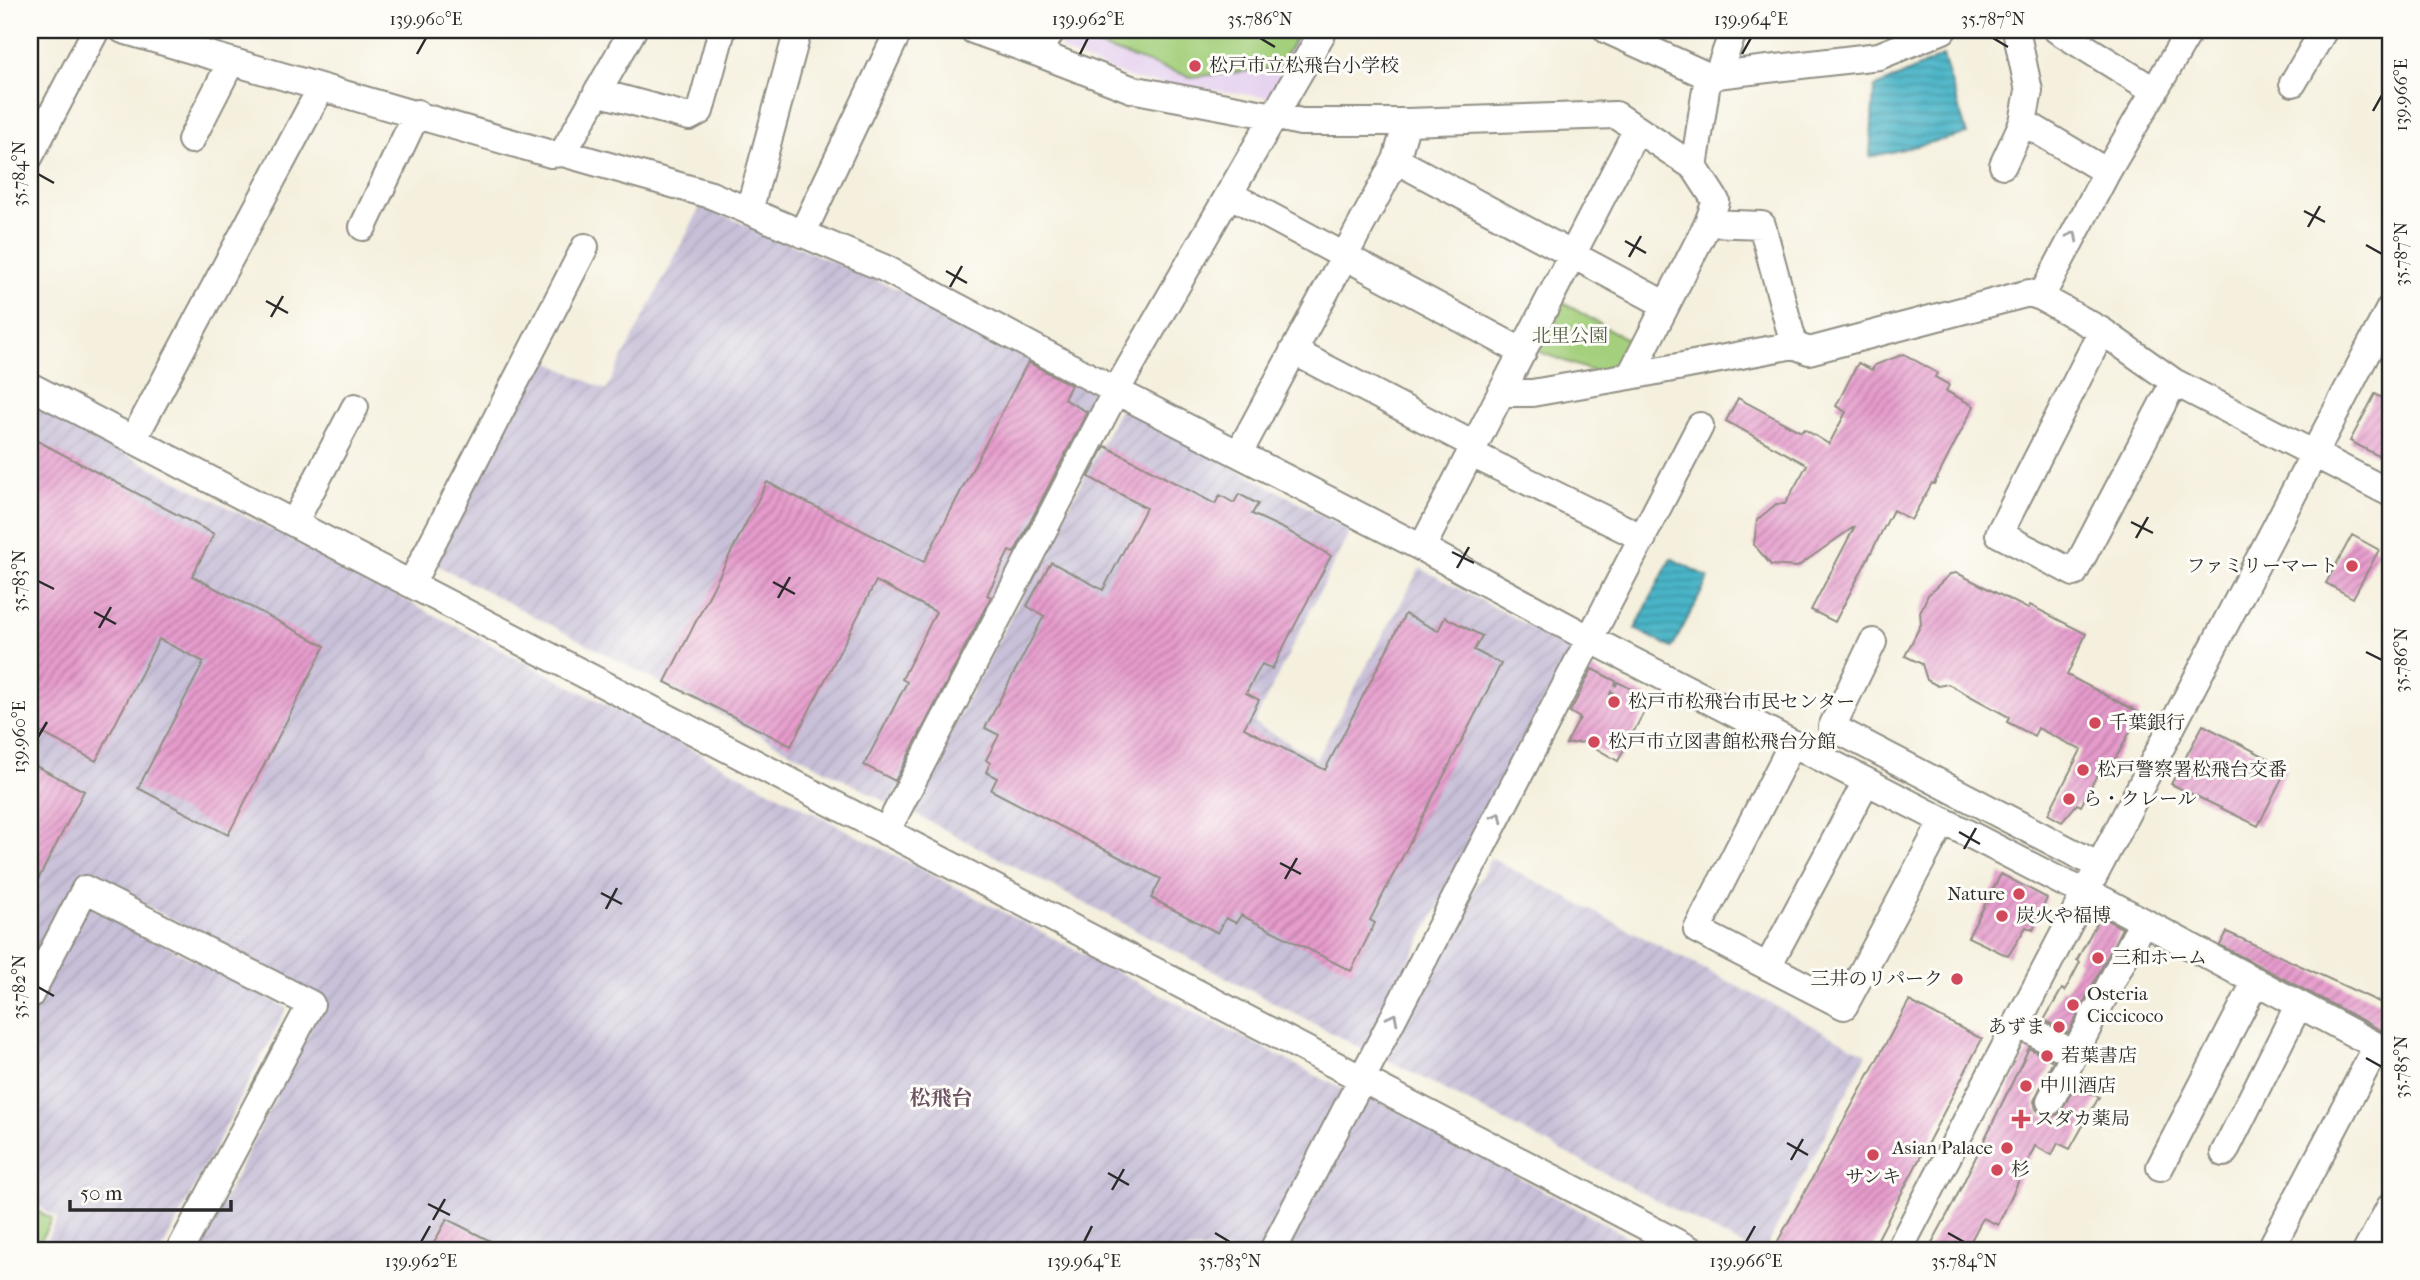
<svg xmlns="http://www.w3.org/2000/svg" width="2420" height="1280" viewBox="0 0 2420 1280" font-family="'IM FELL French Canon','Noto Serif JP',serif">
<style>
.built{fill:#e6d3f0}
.industrial{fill:url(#industrial-furrows)}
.green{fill:#a4d07d;stroke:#687e54;stroke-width:2}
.water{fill:url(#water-rules);stroke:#3a7079;stroke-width:2}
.building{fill:url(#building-hatch)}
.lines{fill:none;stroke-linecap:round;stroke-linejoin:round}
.minor-casing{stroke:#908e84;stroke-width:30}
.path{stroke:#908e84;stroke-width:3.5;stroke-dasharray:5 5;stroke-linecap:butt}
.minor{stroke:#fff;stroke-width:26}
.oneway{stroke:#a0a0a0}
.ticks{fill:none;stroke:#2b2b2b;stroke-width:2.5}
.poi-dot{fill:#d1495b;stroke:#fdfcf7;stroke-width:2.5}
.labels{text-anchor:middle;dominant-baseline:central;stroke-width:6;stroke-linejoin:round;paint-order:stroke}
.poi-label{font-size:19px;fill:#2b2b2b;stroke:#fdfcf7;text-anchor:start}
.park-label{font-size:19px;fill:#4f5d44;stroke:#fdfcf7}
.neighbourhood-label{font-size:21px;font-weight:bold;fill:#6c5263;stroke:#fdfcf7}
.neatline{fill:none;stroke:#2b2b2b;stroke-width:2.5}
.ticks-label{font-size:18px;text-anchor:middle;fill:#2b2b2b}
</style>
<defs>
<pattern id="industrial-furrows" width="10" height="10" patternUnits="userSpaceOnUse" patternTransform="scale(1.75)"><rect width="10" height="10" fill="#c8c0d8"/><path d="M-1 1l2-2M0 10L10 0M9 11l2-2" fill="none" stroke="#aca5ba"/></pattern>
<pattern id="water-rules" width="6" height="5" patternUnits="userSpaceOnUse" patternTransform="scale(1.75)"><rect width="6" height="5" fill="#49b4c7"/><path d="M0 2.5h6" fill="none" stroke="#3d93a2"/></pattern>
<pattern id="building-hatch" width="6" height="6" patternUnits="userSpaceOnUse" patternTransform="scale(1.75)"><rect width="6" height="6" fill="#e69bcc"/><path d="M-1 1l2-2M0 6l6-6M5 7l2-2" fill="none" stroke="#bb7fa6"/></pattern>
</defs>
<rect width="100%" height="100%" fill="#fdfcf7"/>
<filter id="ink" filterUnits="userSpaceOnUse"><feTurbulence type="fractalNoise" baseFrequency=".0143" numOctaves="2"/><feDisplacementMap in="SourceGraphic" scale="14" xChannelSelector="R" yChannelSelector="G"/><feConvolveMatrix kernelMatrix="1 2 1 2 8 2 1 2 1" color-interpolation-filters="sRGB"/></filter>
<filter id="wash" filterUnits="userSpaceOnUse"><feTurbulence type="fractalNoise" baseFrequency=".00686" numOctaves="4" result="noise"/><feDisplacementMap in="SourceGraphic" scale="28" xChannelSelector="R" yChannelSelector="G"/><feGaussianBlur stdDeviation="1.57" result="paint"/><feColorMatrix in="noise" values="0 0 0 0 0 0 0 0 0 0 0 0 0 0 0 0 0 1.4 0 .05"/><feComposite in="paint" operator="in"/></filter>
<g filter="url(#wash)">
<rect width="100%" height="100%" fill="#f5f0de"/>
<path class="built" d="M1063 30H1311L1275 93 1265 97 1135 80 1064 52 1057 41Z"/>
<path class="industrial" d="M701 206 909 294 1103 395 890 804 433 563 542 359 606 390Z
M30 404 1344 1090 1262 1250H199L324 1001 82 871 30 969Z
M1122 405 1350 531 1254 723 1316 759 1420 568 1572 649 1364 1050 909 811Z
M1491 858 1867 1054 1765 1250H1751L1384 1058Z
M86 904 287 1008 162 1250H41L58 1218 30 1202V1016Z
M1367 1094 1652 1250H1285Z"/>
<path class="green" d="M1098 30H1300L1278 68 1191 77 1089 43Z
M1560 301 1630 341 1629 347 1635 351 1628 366 1603 375 1534 350Z
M30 1207 52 1219 35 1250H30Z"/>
<path class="water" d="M1943 56 1967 134 1870 157 1874 88Z
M1671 558 1709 578 1672 648 1635 629Z"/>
<g id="blocks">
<path class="building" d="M1904 354 1937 373 1935 377 1949 385 1946 391 1974 406 1934 484 1932 483 1911 520 1893 510 1835 622 1811 610 1855 526 1797 567 1771 565 1754 545 1757 520 1776 504H1785L1807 465 1726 421 1738 398 1801 432 1804 429 1829 444 1846 412 1836 406 1858 363 1872 370 1875 365Z
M1028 362 1071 385 1064 399 1087 412 1014 553 1009 551 987 595 991 597 895 781 864 765 907 682 902 679 936 612 876 581 791 746 665 682 767 482 924 562Z
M2375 394 2390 402V462L2350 441Z
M30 437 214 534 192 576 325 646 228 835 138 788 204 662 159 639 96 761 30 727Z
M1105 446 1215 504 1220 495 1234 503 1239 494 1258 504 1252 514 1286 530 1331 556 1272 669 1262 664 1246 693 1259 700 1244 728 1325 770 1405 614 1438 631 1445 617 1482 636 1474 650 1501 664 1370 920 1375 923 1351 971 1241 915 1236 923 1226 918 1218 933 1151 898 1161 879 991 790 997 778 986 772 990 763 986 760 999 735 985 728 1044 616 1027 606 1051 562 1103 590 1146 508 1089 477Z
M2352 535 2379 550 2353 598 2326 583Z
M1957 573 2028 609 2030 605 2086 634 2067 675 2140 713 2106 776 2098 773 2081 806 2077 804 2062 822 2048 814 2081 750 2038 728 2034 736 2007 722 2009 717 1948 684 1938 686 1927 680 1922 664 1905 656 1921 624 1920 612 1928 595 1950 574Z
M1592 669 1651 699 1618 761 1585 742 1566 744 1580 718 1570 712Z
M2203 725 2287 768 2258 826 2171 784Z
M30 763 84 791 30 895Z
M2001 874 2047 898 2033 930 2026 927 2008 956 1968 937Z
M2100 916 2122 928 2068 1033 2044 1020 2062 989 2065 991 2080 962 2077 960Z
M2227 932 2390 1007V1035L2220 945Z
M1909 1001 1982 1039 1872 1250H1773Z
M2029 1048 2053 1061 2034 1101 2036 1109 2042 1115 2050 1117 2059 1114 2076 1085 2099 1097 2070 1149 2058 1143 2052 1155 2035 1146 1998 1225 1983 1218 1966 1250H1928L1952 1206Z
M447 1219 508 1250H430Z"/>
</g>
</g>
<g filter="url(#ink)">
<use href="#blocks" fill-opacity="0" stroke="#908e84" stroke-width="2"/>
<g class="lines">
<g class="minor-casing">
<path id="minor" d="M123 30 551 154 563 153 711 195 884 268 1116 391 1422 548 1590 639 2062 882 2105 901 2390 1053
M973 30 1038 53
M1052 30 1038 53 1131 89 1274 116 1324 30
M1607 30 1708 76 1879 56 1943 30
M2057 30 2155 91
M1717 76 1733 32 1737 30
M2293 83 2324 30
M597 92 689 117 700 111 722 30
M2023 122 2107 172
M191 140 231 62
M563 153 633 30
M30 156 96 30
M1396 160 1666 305
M2003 165 2023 122 2029 91 2016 30
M1694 167 1708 76
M1229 194 1523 352
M749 211 798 30
M1708 223 1762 225 1794 345
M363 227 417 113
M802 234 899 30
M2041 297 2107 172 2190 30
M2102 331 1999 534 2074 573 2174 382
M1293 351 1474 445
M1630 376 1794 345 1809 351 2029 293 2041 297 2102 331 2174 382 2390 493
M30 386 1691 1250
M1501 393 1637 129
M133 440 321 88
M1239 453 1396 160 1407 122
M1470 453 1643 538
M294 523 355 407
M411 584 585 247
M1873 642 1832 727 2099 866
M1792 744 1697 930 1844 1006 1943 821
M886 832 1116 391 1274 116 1301 122H1407L1616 115 1694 167 1716 201 1708 223 1630 376 1532 393H1501L1422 548
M1768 966 1866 782
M30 995 85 889 311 1004 180 1250
M2018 1024 2074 1054
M2050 1101 2143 921
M2224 1153 2299 1004
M2160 1167 2256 981
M1273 1250 1700 426
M1899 1250 2390 308
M2270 1250 2377 1046
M2367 1250 2390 1207"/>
</g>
<path class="path" d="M1610 695 1618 680"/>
<use href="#minor" class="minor"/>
</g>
<defs><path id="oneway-chevron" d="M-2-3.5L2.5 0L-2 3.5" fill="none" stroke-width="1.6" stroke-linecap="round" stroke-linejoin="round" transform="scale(1.75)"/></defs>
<g class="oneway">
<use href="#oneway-chevron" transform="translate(2073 236) rotate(-62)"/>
<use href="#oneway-chevron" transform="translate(1498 817) rotate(-63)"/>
<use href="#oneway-chevron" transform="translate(1393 1018) rotate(-63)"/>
</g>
</g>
<path class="ticks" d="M1260 38 1275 47M1993 38 2008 47M417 54 426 38M1080 54 1088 38M1742 54 1751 38M2373 111 2382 95M38 174 54 183M2304 211 2325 222M2308 227 2320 206M1625 241 1646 253M2366 245 2382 254M1629 257 1641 236M946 271 967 283M950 287 962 266M266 301 288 313M271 317 283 296M2131 522 2153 533M2136 538 2148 517M1452 552 1474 563M1457 568 1469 547M38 581 54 589M773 582 795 594M778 598 790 577M94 612 116 624M99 628 111 607M2366 652 2382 660M38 737 47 722M1959 832 1980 844M1964 849 1976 828M1280 863 1301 874M1285 879 1297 858M601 893 622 904M606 909 617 888M38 987 54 996M2366 1058 2382 1067M1787 1143 1808 1155M1791 1160 1803 1139M1108 1173 1129 1185M1112 1190 1124 1169M428 1204 450 1215M433 1220 445 1199M1215 1233 1230 1242M1948 1233 1964 1242M421 1242 430 1226M1084 1242 1092 1226M1746 1242 1755 1226"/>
<g class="poi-dot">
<circle cx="1195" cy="66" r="7"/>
<circle cx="2352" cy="566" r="7"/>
<circle cx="1614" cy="702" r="7"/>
<circle cx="2095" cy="723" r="7"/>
<circle cx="1594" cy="742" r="7"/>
<circle cx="2083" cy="770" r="7"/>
<circle cx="2069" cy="799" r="7"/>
<circle cx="2019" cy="894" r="7"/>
<circle cx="2002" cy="916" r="7"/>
<circle cx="2098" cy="958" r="7"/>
<circle cx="1957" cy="979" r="7"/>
<circle cx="2073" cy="1005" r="7"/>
<circle cx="2059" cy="1027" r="7"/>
<circle cx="2047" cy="1056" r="7"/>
<circle cx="2026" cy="1086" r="7"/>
<path d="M2017.5 1108.5h7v7h7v7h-7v7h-7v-7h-7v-7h7z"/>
<circle cx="2007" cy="1148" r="7"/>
<circle cx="1873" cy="1155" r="7"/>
<circle cx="1997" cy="1170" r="7"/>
</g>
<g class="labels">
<g class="poi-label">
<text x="1209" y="66">松戸市立松飛台小学校</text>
<text x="2338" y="566" text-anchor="end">ファミリーマート</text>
<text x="1628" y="702">松戸市松飛台市民センター</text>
<text x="2109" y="723">千葉銀行</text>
<text x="1608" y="742">松戸市立図書館松飛台分館</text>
<text x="2097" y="770">松戸警察署松飛台交番</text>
<text x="2083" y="799">ら・クレール</text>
<text x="2005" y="894" text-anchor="end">Nature</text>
<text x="2016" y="916">炭火や福博</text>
<text x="2112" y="958">三和ホーム</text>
<text x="1943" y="979" text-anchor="end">三井のリパーク</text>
<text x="2087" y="994">Osteria<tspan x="2087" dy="22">Ciccicoco</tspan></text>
<text x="2045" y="1027" text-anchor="end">あずま</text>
<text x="2061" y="1056">若葉書店</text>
<text x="2040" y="1086">中川酒店</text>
<text x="2035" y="1119">スダカ薬局</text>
<text x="1993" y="1148" text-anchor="end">Asian Palace</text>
<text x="2011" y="1170">杉</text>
<text x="1873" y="1177" text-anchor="middle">サンキ</text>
</g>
<g class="park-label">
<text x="1570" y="336">北里公園</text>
</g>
<g class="neighbourhood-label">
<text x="941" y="1098">松飛台</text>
</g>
</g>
<rect width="2420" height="1280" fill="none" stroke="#fdfcf7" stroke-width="77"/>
<path d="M70 1200v10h161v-10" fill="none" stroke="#2b2b2b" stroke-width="3.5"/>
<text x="80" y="1200" font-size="21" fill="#2b2b2b" stroke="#fdfcf7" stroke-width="5" paint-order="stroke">50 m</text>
<rect x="38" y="38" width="2344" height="1204" class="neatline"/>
<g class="ticks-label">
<text x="426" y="25">139.960°E</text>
<text x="1088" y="25">139.962°E</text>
<text x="1260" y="25">35.786°N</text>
<text x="1751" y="25">139.964°E</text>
<text x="1993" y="25">35.787°N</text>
<text transform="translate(2401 95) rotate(-90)" y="6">139.966°E</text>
<text transform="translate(19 174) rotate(-90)" y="6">35.784°N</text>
<text transform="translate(2401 254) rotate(-90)" y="6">35.787°N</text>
<text transform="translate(19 581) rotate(-90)" y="6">35.783°N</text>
<text transform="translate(2401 660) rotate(-90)" y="6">35.786°N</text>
<text transform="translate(19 737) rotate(-90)" y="6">139.960°E</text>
<text transform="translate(19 987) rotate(-90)" y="6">35.782°N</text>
<text transform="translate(2401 1067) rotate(-90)" y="6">35.785°N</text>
<text x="421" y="1267">139.962°E</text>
<text x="1084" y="1267">139.964°E</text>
<text x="1230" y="1267">35.783°N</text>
<text x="1746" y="1267">139.966°E</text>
<text x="1964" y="1267">35.784°N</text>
</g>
</svg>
